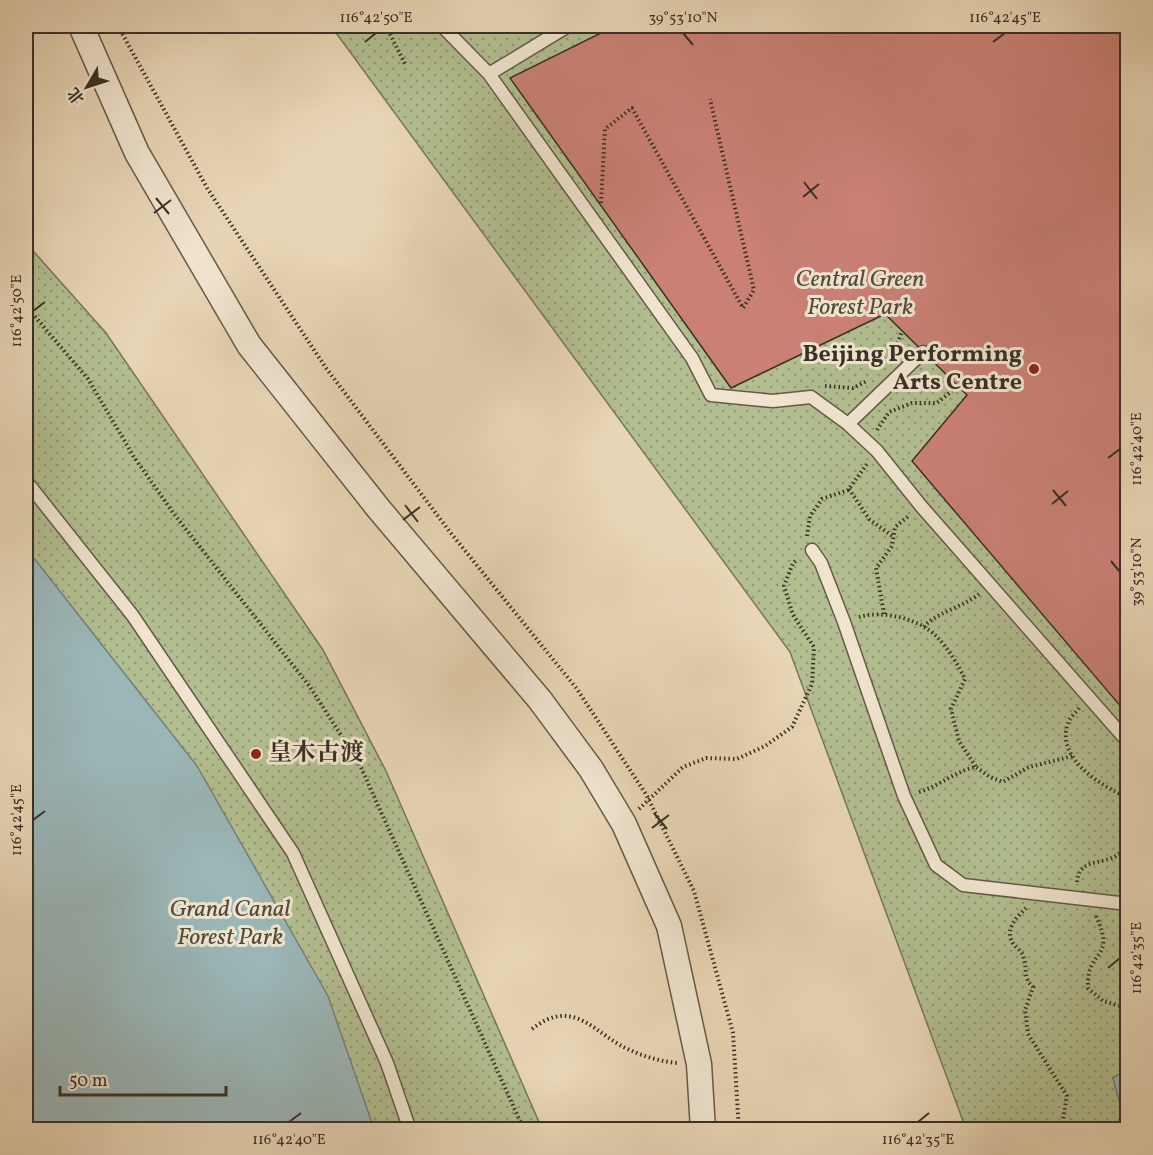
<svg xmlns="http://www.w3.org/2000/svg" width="1153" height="1155" viewBox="0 0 1153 1155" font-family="Vollkorn,'Noto Serif SC',serif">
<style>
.park{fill:url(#park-dots);stroke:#76775a;stroke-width:1.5}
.water{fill:#9ab6b7;stroke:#73807d;stroke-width:1.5}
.building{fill:#ca8075;stroke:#393025;stroke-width:1.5}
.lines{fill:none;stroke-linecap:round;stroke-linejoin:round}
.service-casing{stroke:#655949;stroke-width:15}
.minor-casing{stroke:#655949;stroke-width:27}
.path{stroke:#393025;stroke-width:4;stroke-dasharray:1.5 3;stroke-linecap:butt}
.service{stroke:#f0e4cf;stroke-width:12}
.minor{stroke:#f0e4cf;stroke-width:24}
.ticks{fill:none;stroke:#393025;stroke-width:2}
.poi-dot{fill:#8f2418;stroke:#f0e4cf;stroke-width:2}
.labels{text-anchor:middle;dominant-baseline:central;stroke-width:6;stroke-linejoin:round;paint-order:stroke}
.park-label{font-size:24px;font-style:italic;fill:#514c3a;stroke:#f0e4cf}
.poi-label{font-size:24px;font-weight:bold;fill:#393025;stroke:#f0e4cf;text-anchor:end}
.neatline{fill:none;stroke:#393025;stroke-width:2}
.ticks-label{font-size:15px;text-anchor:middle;fill:#393025}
</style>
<defs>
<pattern id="park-dots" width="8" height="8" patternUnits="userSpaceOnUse" patternTransform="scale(1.5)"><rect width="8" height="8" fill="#b2be90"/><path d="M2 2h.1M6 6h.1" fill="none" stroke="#929b75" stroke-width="1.8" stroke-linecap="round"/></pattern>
</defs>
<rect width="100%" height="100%" fill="#e8d5b5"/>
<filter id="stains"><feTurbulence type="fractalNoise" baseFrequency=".00333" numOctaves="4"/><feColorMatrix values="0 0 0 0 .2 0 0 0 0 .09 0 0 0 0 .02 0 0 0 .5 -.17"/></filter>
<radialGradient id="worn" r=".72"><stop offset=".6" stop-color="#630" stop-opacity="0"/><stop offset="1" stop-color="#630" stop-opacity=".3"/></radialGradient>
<path class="park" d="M331 26H1127V1129H966L790 652Z
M26 243 106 333 323 650 386 771 542 1129H26Z"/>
<path class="water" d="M26 548 197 766 328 996 374 1129H26Z
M1127 1069V1129H1116L1122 1112 1113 1078Z"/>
<path class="building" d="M615 26H1128V715L912 461 967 395 885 314 731 388 510 78Z"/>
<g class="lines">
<g class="service-casing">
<path id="service" d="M442 26 489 74
M568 26 489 74 692 358 711 395 773 401 811 397 848 424 877 451 921 506 1128 742
M848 424 923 352
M26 481 133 616 293 853 387 1063 410 1130
M812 550 821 563 844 622 904 796 936 865 963 885 1128 904"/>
</g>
<g class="minor-casing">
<path id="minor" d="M81 26 137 153 249 345 378 508 540 700 591 769 624 824 669 926 699 1064 703 1130"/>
</g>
<path class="path" d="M118 26 207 188 326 368 450 532 577 689 647 796 694 891 733 1033 739 1130
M386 26 405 64
M601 203 605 129 632 108 743 308 754 290 710 99
M26 306 88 379 134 457 174 514 310 687 359 763 524 1130
M893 356 902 331
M825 386 853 388 867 381
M877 430 889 412 912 403H937L958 386
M849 489 869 519 892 536
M807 536 810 516 822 499 848 490 867 464
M884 614 876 568 892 546 895 527 910 515
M859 617C882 610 919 618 937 637 947 647 959 666 965 679L951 709 959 741 976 767
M924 627C933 614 965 606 979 594
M1079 708C1076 713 1069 718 1068 723 1055 759 1102 786 1128 798
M919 792C940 786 955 771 976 767L990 777 1003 782 1029 767 1073 756
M639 809 683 767 706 758 737 759 765 746 792 727 812 684 814 647 793 615 784 586 793 563 798 559
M1077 882C1080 851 1115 872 1128 842
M1026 908C1017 917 1003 930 1014 945 1017 948 1022 952 1023 956 1028 968 1022 977 1033 987L1025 1010 1028 1034 1067 1096 1061 1130
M1096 916C1117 962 1086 947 1088 988L1103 1001 1128 1008
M532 1029C575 995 595 1036 632 1051 646 1057 663 1062 678 1063"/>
<use href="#service" class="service"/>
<use href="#minor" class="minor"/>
</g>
<path class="ticks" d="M683 33 693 45M365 42 376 33M993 42 1005 33M804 182 817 199M803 197 819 184M156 198 169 214M154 213 171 200M33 311 45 302M1108 458 1120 449M1053 490 1066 506M1052 504 1068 491M405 505 418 522M403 520 420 507M1111 561 1120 572M654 813 667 829M33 820 45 811M652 828 669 815M1108 968 1120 958M289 1122 301 1113M918 1122 929 1113"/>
<g class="poi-dot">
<circle cx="1034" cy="369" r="6"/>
<circle cx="256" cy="754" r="6"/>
</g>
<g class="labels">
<g class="park-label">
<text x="860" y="280">Central Green<tspan x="860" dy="28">Forest Park</tspan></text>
<text x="230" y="910">Grand Canal<tspan x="230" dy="28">Forest Park</tspan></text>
</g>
<g class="poi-label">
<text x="1022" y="355">Beijing Performing<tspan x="1022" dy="28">Arts Centre</tspan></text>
<text x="268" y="754" text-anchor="start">皇木古渡</text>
</g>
</g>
<rect width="1153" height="1155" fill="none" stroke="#e8d5b5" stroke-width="66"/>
<g transform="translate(87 87) rotate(231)" stroke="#f0e4cf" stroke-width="4.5" paint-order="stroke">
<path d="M0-4.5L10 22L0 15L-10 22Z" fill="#393025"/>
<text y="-9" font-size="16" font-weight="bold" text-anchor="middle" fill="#393025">北</text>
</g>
<path d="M60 1086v9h166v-9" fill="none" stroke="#393025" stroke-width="3"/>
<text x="69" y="1086" font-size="18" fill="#393025" stroke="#f0e4cf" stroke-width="4.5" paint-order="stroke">50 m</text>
<rect x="33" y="33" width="1087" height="1089" class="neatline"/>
<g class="ticks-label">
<text x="376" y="22">116°42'50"E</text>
<text x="683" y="22">39°53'10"N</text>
<text x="1005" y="22">116°42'45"E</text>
<text transform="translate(16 311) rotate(-90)" y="5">116°42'50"E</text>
<text transform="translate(1136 449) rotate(-90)" y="5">116°42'40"E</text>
<text transform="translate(1136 572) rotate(-90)" y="5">39°53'10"N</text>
<text transform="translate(16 820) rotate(-90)" y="5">116°42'45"E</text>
<text transform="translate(1136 958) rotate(-90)" y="5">116°42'35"E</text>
<text x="289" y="1144">116°42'40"E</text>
<text x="918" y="1144">116°42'35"E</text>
</g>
<rect width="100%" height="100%" filter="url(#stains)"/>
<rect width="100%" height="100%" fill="url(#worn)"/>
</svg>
